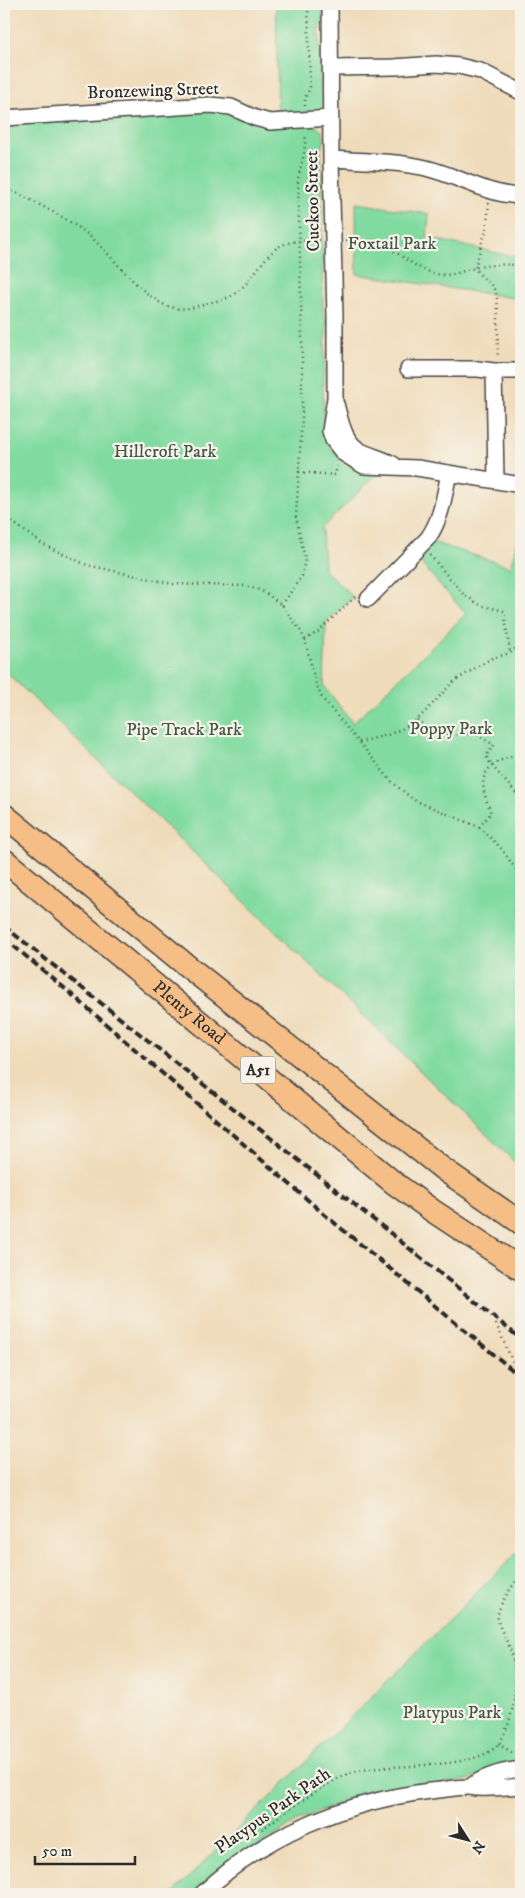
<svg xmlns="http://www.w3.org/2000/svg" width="525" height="1898" viewBox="0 0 525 1898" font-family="'IM FELL DW Pica',serif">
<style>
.green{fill:#81dba0;stroke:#568366}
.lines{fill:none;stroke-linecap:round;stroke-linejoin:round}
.minor-casing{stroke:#484540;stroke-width:18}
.highway-casing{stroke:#484540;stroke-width:25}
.path{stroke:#484540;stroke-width:2.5;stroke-dasharray:1 4;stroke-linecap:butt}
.minor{stroke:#fff;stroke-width:15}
.highway{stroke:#f6be87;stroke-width:22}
.rail{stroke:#2b2b2b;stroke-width:4;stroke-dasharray:8 4;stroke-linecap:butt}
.labels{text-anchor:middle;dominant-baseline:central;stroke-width:4.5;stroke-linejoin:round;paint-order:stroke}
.shield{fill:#f7f3e8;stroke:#686764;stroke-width:1}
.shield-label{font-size:16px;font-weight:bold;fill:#2b2b2b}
.street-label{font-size:18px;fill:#2b2b2b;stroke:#f7f3e8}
.park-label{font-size:18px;fill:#405748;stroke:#f7f3e8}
</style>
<rect width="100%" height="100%" fill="#f7f3e8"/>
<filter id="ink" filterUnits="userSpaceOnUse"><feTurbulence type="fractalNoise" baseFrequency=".02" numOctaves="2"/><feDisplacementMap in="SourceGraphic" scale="10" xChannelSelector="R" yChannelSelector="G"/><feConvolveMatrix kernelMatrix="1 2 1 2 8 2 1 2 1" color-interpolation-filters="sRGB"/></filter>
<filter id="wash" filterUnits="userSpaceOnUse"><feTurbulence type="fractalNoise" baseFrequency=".0096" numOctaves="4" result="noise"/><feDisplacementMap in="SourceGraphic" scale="20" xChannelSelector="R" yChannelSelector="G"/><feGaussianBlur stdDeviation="1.12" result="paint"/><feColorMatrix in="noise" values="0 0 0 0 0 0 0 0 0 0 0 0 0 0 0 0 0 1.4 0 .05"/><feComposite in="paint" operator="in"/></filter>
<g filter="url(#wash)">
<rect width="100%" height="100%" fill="#efdbba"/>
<path class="green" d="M276 4H323V23L319 29 320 92 324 97V104L316 112 278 116Z
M213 110 313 125C325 130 327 139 321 149L323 314 327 322 323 381 324 429 337 456 342 462 361 472 376 475 322 528 324 569 353 597 326 623 324 686 353 723 466 614 417 559 432 542 511 567 521 527V831L519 844 521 854V1168L4 670V124Z
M356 203 429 214 427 238 521 258V299L357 274Z
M521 1549V1762L467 1780 389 1791 358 1798 328 1808 299 1820 205 1882 192 1894H172Z"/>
</g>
<g filter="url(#ink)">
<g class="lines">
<g class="minor-casing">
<path id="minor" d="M330 4 331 159 335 316V398L330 431 333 440 343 453 364 466 417 468 521 485
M331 68 394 67 436 64 459 66 480 71 521 92
M4 118 210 105 231 107 255 118 270 122 331 118
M331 159C361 161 397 161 426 168 459 176 487 195 521 196
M408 369H478L494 371H521
M494 371 496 480
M336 404C341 422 344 444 363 452 372 456 383 459 393 464
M368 599 428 538C442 518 444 496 449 473
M471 1786C485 1776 505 1771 521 1769
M202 1894C264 1834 345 1802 430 1791 443 1790 456 1787 468 1787 472 1787 475 1788 479 1788 493 1789 507 1787 521 1786"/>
</g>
<g class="highway-casing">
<g id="highway">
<path d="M4 815 186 965 443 1169 521 1223"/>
<path id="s1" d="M4 860 394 1183 433 1211 521 1269"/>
</g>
</g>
<path class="path" d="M305 106V98L310 88 308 4
M4 186C31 201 61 214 86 233 110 251 145 304 175 308 185 310 195 307 205 304 214 301 225 300 233 295 241 290 247 283 252 276 278 243 278 241 321 240
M489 203 486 232 482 242 475 268C480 278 491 282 495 291 500 300 497 345 498 357
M346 240C358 240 369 239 380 244 402 253 417 272 442 275 453 276 464 270 475 268 486 265 511 263 521 266
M299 472 335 475 337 466
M4 516 44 545 87 565 173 584 244 586 260 590 271 597 282 605 300 630 305 640 315 681 322 698 393 783 414 800 479 827 500 847 521 876
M430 555 463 594 480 605 504 611 510 653
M282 605 302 576 305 559 296 517 302 418V341L298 178 304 154 306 134
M305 640 319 631 355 597
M417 720 437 735 468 734 477 735 494 745 486 756 492 766 516 793 519 798 521 815
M359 742 388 735 412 724 424 713 453 682 490 659 510 653 521 644
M479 827 491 813C485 796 475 776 495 764 504 758 510 756 521 757
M496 1324 521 1381
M498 1744 513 1753 521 1752
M254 1835C280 1816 321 1784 351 1773 385 1761 480 1773 500 1742 515 1717 520 1676 510 1649 507 1639 496 1625 498 1614 501 1600 513 1586 521 1574"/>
<use href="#minor" class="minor"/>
<use href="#highway" class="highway"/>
<path class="rail" d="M4 926 394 1236 521 1339
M4 938 69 992 325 1215 521 1377"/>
</g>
</g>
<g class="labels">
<rect class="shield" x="240.5" y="1056.5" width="35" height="27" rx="4"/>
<g class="shield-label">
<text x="258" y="1070">A51</text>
</g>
<g class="street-label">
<text transform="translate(153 91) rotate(-2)">Bronzewing Street</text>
<text transform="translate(313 201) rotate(-91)">Cuckoo Street</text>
<text stroke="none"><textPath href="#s1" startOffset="240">Plenty Road</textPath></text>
<text transform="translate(273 1811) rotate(-35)">Platypus Park Path</text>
</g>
<g class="park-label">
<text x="392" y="244">Foxtail Park</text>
<text x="165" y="452">Hillcroft Park</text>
<text x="451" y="729">Poppy Park</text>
<text x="184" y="730">Pipe Track Park</text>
<text x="452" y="1713">Platypus Park</text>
</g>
</g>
<rect width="525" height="1898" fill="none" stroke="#f7f3e8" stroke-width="20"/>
<g transform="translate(468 1840) rotate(126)" stroke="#f7f3e8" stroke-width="4" paint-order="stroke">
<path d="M0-4L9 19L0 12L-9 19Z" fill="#2b2b2b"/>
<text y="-8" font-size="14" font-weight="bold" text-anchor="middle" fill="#2b2b2b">N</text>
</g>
<path d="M35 1856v8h100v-8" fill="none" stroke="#2b2b2b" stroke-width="2.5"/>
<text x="42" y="1856" font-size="15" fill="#2b2b2b" stroke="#f7f3e8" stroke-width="4" paint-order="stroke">50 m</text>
</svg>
